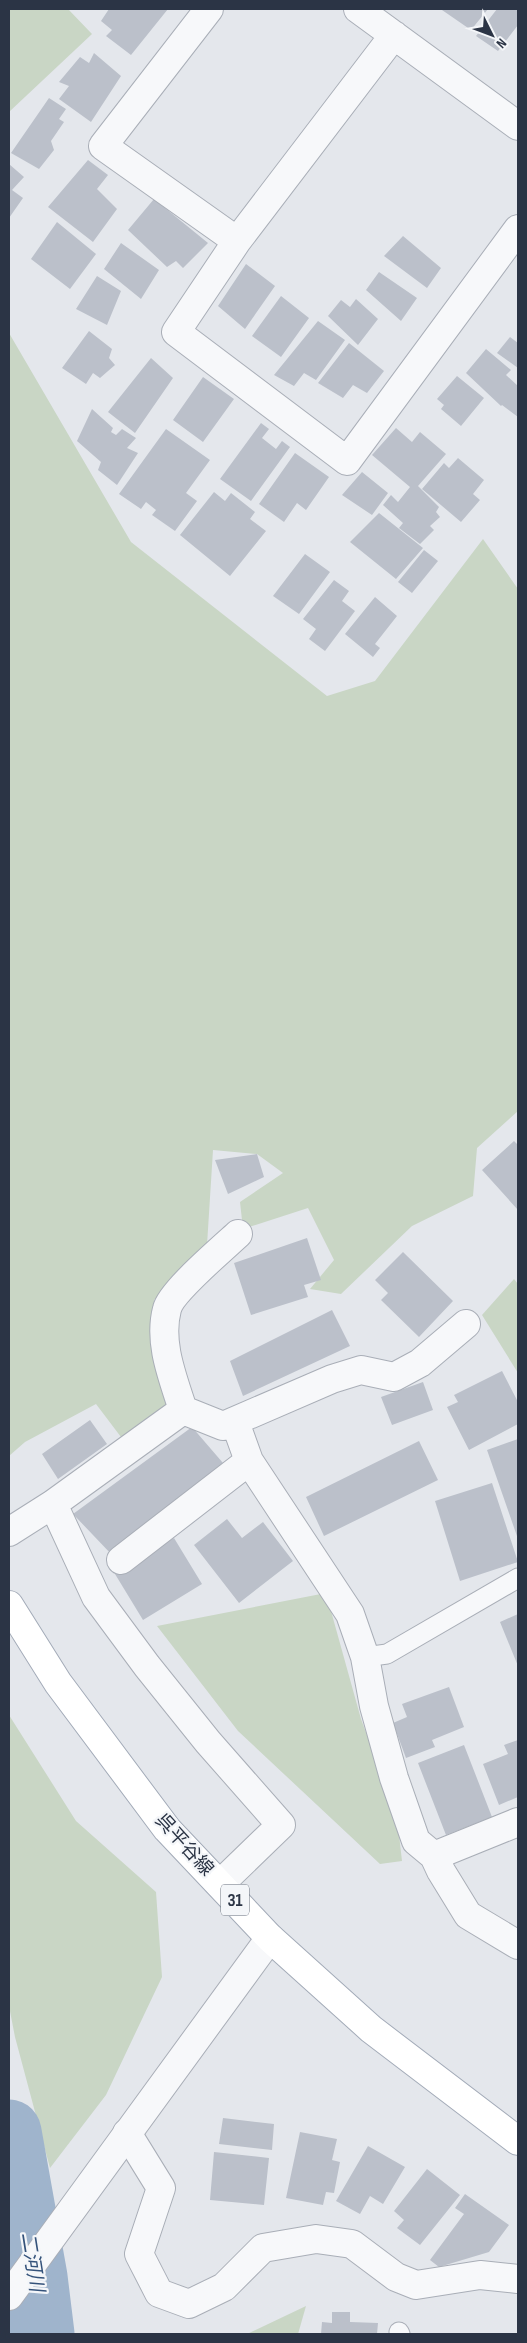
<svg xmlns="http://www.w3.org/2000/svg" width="527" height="2343" viewBox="0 0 527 2343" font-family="'Sofia Sans Condensed','Noto Sans JP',sans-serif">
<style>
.green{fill:#c9d6c5}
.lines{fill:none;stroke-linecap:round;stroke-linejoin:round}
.river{stroke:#9fb4cc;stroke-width:65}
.building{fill:#bbc0ca}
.service-casing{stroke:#a9aeb7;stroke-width:21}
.minor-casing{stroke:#a9aeb7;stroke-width:30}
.tertiary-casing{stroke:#a9aeb7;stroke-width:30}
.primary-casing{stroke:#a3abb8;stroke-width:30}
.service{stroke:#f7f8fa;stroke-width:19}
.minor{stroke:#f7f8fa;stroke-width:28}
.tertiary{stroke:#f7f8fa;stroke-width:28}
.primary{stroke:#fff;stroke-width:28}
.labels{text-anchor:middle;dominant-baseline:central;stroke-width:4.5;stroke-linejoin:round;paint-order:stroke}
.shield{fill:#f4f6f9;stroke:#676e7b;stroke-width:1}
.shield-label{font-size:18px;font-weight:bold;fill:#2b3445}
.street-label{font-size:19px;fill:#2b3445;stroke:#f4f6f9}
.water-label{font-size:20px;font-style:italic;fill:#34527a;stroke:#f4f6f9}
</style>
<rect width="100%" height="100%" fill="#e4e7ec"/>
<path class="green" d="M9 9H68L92 34 9 112Z
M9 333 131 542 327 696 375 681 483 539 518 589V1111L477 1148 473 1196 412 1226 341 1294 310 1289 334 1260 308 1208 243 1229 240 1202 283 1173 257 1154 213 1150 207 1245 154 1300V1346L169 1413 124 1441 96 1404 25 1442 9 1456Z
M514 1279 518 1284V1373L482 1315Z
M326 1593 361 1719 397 1817 402 1861 380 1864 238 1731 157 1626Z
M9 1715 76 1821 156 1892 162 1977 106 2095 50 2168 15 2037 9 2006Z
M306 2306 298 2334H247Z"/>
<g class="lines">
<path class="river" d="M9 2132 35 2277 42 2334"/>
</g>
<path class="building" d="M109 9H168L131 55 106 36 112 30 101 21Z
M444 9H488L471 30 442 10Z
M497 9H518V25L498 51 476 36Z
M94 53 121 76 91 122 59 99 69 86 59 82 80 57 89 63Z
M49 98 66 109 59 119 64 122 51 141 54 150 39 169 11 153Z
M88 160 108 175 97 189 117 209 93 242 48 207Z
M9 164 24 177 12 190 23 198 9 218Z
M154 199 208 243 183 268 176 261 167 267 128 230Z
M57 222 96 254 70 289 31 259Z
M403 236 441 268 427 288 384 256Z
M121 243 159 270 141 299 104 269Z
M246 264 275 286 245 329 218 306Z
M379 272 417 298 401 321 366 290Z
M97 276 121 291 107 325 76 309Z
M281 296 309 318 281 357 252 336Z
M356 299 378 319 358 345 328 316 341 300 350 307Z
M318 321 345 340 316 380 304 373 294 386 274 375Z
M89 331 112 349 109 358 115 365 100 378 93 373 86 384 62 368Z
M510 337 518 343V368L497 353Z
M349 343 384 371 367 393 353 385 343 398 318 383Z
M486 349 511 370 506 375 518 386V417L502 405 501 406 466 373Z
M151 358 173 378 135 433 108 412Z
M457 376 484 398 461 426 441 409 444 405 437 399Z
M203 377 234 399 203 442 173 420Z
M92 409 113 428 111 432 116 435 122 429 136 438 127 448 138 453 117 485 98 470 101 462 77 441Z
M261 423 269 429 262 438 276 449 282 441 290 447 251 501 220 479Z
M396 428 412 442 420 432 446 454 418 486 439 507 436 512 440 517 430 526 434 530 420 544 399 528 403 523 383 505 391 495 398 502 410 487 372 455Z
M166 429 210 460 186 493 197 501 175 531 152 515 156 510 146 502 141 509 119 494Z
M295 453 329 477 306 510 297 503 284 522 259 504Z
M458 458 484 480 473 494 480 500 461 522 422 489 444 463 449 468Z
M362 472 388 493 372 515 342 495Z
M214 492 225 501 231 493 255 512 250 519 266 531 230 576 180 535Z
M379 513 423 548 396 579 350 542Z
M424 550 438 561 412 593 398 582Z
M305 554 330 572 299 614 273 596Z
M334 580 349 591 342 601 355 611 325 651 309 639 316 629 303 619Z
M375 597 397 616 375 644 380 648 373 657 345 634Z
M514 1141 518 1145V1210L482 1170Z
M257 1154 264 1177 228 1194 215 1160Z
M307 1238 321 1280 304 1285 308 1297 251 1315 234 1263Z
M403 1252 453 1301 419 1337 381 1300 388 1293 375 1280Z
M332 1310 350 1346 243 1396 230 1361Z
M502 1371 518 1402V1424L469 1450 447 1407 458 1402 454 1395Z
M423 1382 433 1410 392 1425 381 1397Z
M90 1420 107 1444 58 1479 42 1454Z
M192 1427 223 1463 113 1556 73 1514Z
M518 1439V1539L487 1450Z
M419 1441 438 1480 324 1536 306 1497Z
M492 1483 518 1562 460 1581 435 1501Z
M227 1519 242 1538 263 1522 293 1561 239 1603 194 1545Z
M174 1538 202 1584 143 1620 115 1574Z
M518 1614V1666L500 1622Z
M449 1687 464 1727 432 1740 435 1747 406 1758 393 1723 407 1717 402 1704Z
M518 1740V1797L499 1805 483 1764 508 1754 504 1745Z
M464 1745 492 1817 446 1835 418 1763Z
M223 2118 274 2124 272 2150 219 2144Z
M300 2132 337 2139 332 2160 340 2162 334 2193 326 2192 323 2205 286 2198Z
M368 2146 405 2167 383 2204 370 2196 360 2214 336 2201Z
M214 2152 269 2158 264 2205 210 2200Z
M427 2169 460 2195 420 2245 397 2228 404 2220 394 2211Z
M465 2194 509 2225 489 2252 439 2267 430 2260 464 2214 455 2208Z
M332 2312H350V2322L378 2323 377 2334H321L322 2322 332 2323Z"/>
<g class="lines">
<g class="service-casing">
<path id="service" d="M365 1657 387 1654 518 1578
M399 2332 400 2334"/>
</g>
<g class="minor-casing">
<path id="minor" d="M209 9 103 146 237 241 176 332 347 461 518 229
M358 9 518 126
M237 241 394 35
M238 1234C223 1248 171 1292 167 1309 158 1343 173 1378 183 1410L223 1426 332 1379 361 1370 394 1377 420 1363 466 1324
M249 1461 350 1614 365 1657 374 1706 394 1778 416 1841 434 1856
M53 1504 96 1597 147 1666 208 1742 281 1825 220 1884
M9 1532 53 1504 183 1410
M121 1560 249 1461 235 1422
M518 1822 434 1856 441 1871 468 1915 518 1945
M127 2133 161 2188 139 2254 159 2293 189 2304 224 2287 263 2248 316 2239 352 2244 396 2277 416 2285 480 2275 518 2279"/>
</g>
<g class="tertiary-casing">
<path id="tertiary" d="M9 2296 270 1938"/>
</g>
<g class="primary-casing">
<path id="primary" d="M9 1605 58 1683 167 1829 270 1938 371 2029 518 2141"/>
</g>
<use href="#service" class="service"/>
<use href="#minor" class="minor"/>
<use href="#tertiary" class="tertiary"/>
<use href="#primary" class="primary"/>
</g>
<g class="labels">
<rect class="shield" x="221" y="1884.5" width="28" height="31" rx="4"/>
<g class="shield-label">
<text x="235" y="1900">31</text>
</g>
<g class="street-label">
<text transform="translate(184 1845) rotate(48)">呉平谷線</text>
</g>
<g class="water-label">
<text transform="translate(32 2262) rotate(81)">二河川</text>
</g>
</g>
<rect width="527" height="2343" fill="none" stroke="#2b3445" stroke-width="20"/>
<g transform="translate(492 35) rotate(132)" stroke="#f4f6f9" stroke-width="4" paint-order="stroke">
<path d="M0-4L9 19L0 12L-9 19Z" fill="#2b3445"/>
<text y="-8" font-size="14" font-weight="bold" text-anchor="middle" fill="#2b3445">N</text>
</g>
</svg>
